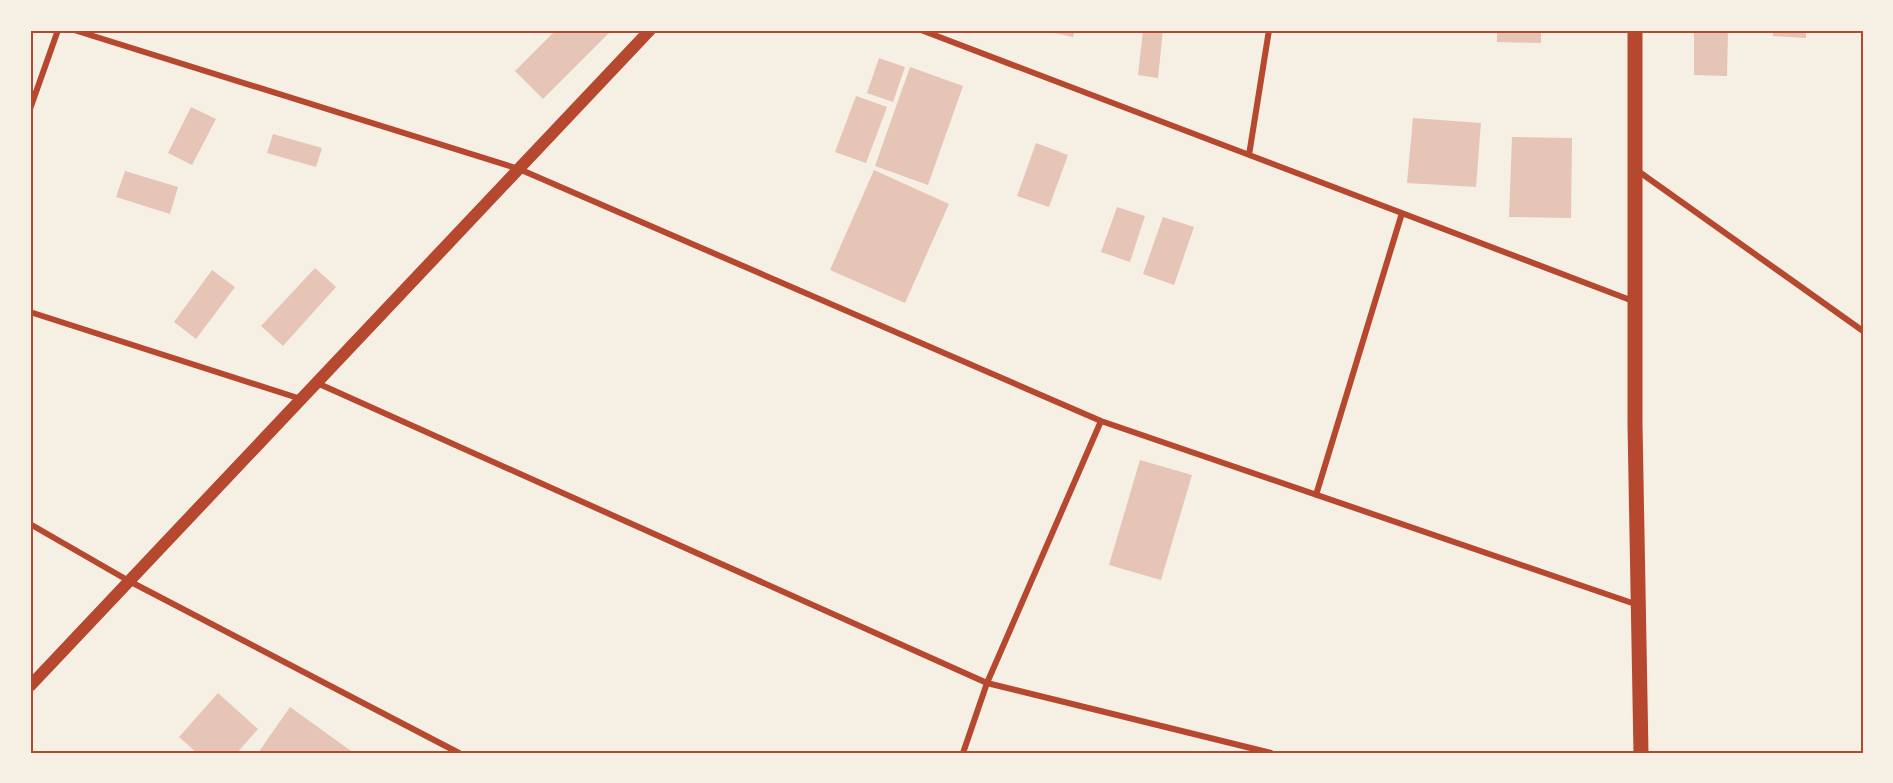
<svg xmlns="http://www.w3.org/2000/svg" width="1893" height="783" viewBox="0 0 1893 783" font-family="Cabin,sans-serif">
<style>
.building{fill:#e6c5b7}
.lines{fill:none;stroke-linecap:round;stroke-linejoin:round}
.minor{stroke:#b5482f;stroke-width:6}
.secondary{stroke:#b5482f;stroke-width:12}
.primary{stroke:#b5482f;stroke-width:15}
.neatline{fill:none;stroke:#b5482f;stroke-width:2}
</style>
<rect width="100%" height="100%" fill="#f6efe4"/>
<path class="building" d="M556 30H612L543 99 515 71Z
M1041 30H1075L1073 37Z
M1143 30H1163L1158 78 1138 75Z
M1497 30H1541V43L1497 42Z
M1694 30H1728L1727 76 1694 75Z
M1773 30H1806V38L1773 36Z
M879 58 905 67 893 102 867 93Z
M910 67 963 86 928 185 875 166Z
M856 96 887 107 866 163 835 152Z
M191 107 216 119 192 165 168 153Z
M1413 118 1481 123 1476 187 1407 183Z
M273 134 322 148 316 167 267 153Z
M1512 137 1572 138 1571 218 1509 217Z
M1036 143 1068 155 1049 207 1017 196Z
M874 170 949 204 905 303 830 270Z
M125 171 178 187 170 214 116 197Z
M1117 207 1145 216 1130 262 1101 252Z
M1163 217 1194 227 1174 285 1143 274Z
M315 268 336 287 283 346 261 326Z
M212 270 235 287 196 339 174 322Z
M1140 460 1192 475 1161 580 1109 565Z
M218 693 258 729 237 753H197L179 737Z
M290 707 354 753H258Z"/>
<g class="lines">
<path class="minor" d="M74 30 519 169 1101 421 1638 605
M921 30 1633 301
M30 109 58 30
M1249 155 1269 30
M1638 171 1863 331
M30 312 301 399
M317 383 987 683 1271 753
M1316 495 1402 213
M30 524 129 581 459 753
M963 753 987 683 1101 421"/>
<path class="secondary" d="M30 686 650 30"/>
<path class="primary" d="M1635 30V424L1641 753"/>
</g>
<rect width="1893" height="783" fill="none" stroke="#f6efe4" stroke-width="63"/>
<rect x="32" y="32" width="1830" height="720" class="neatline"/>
</svg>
